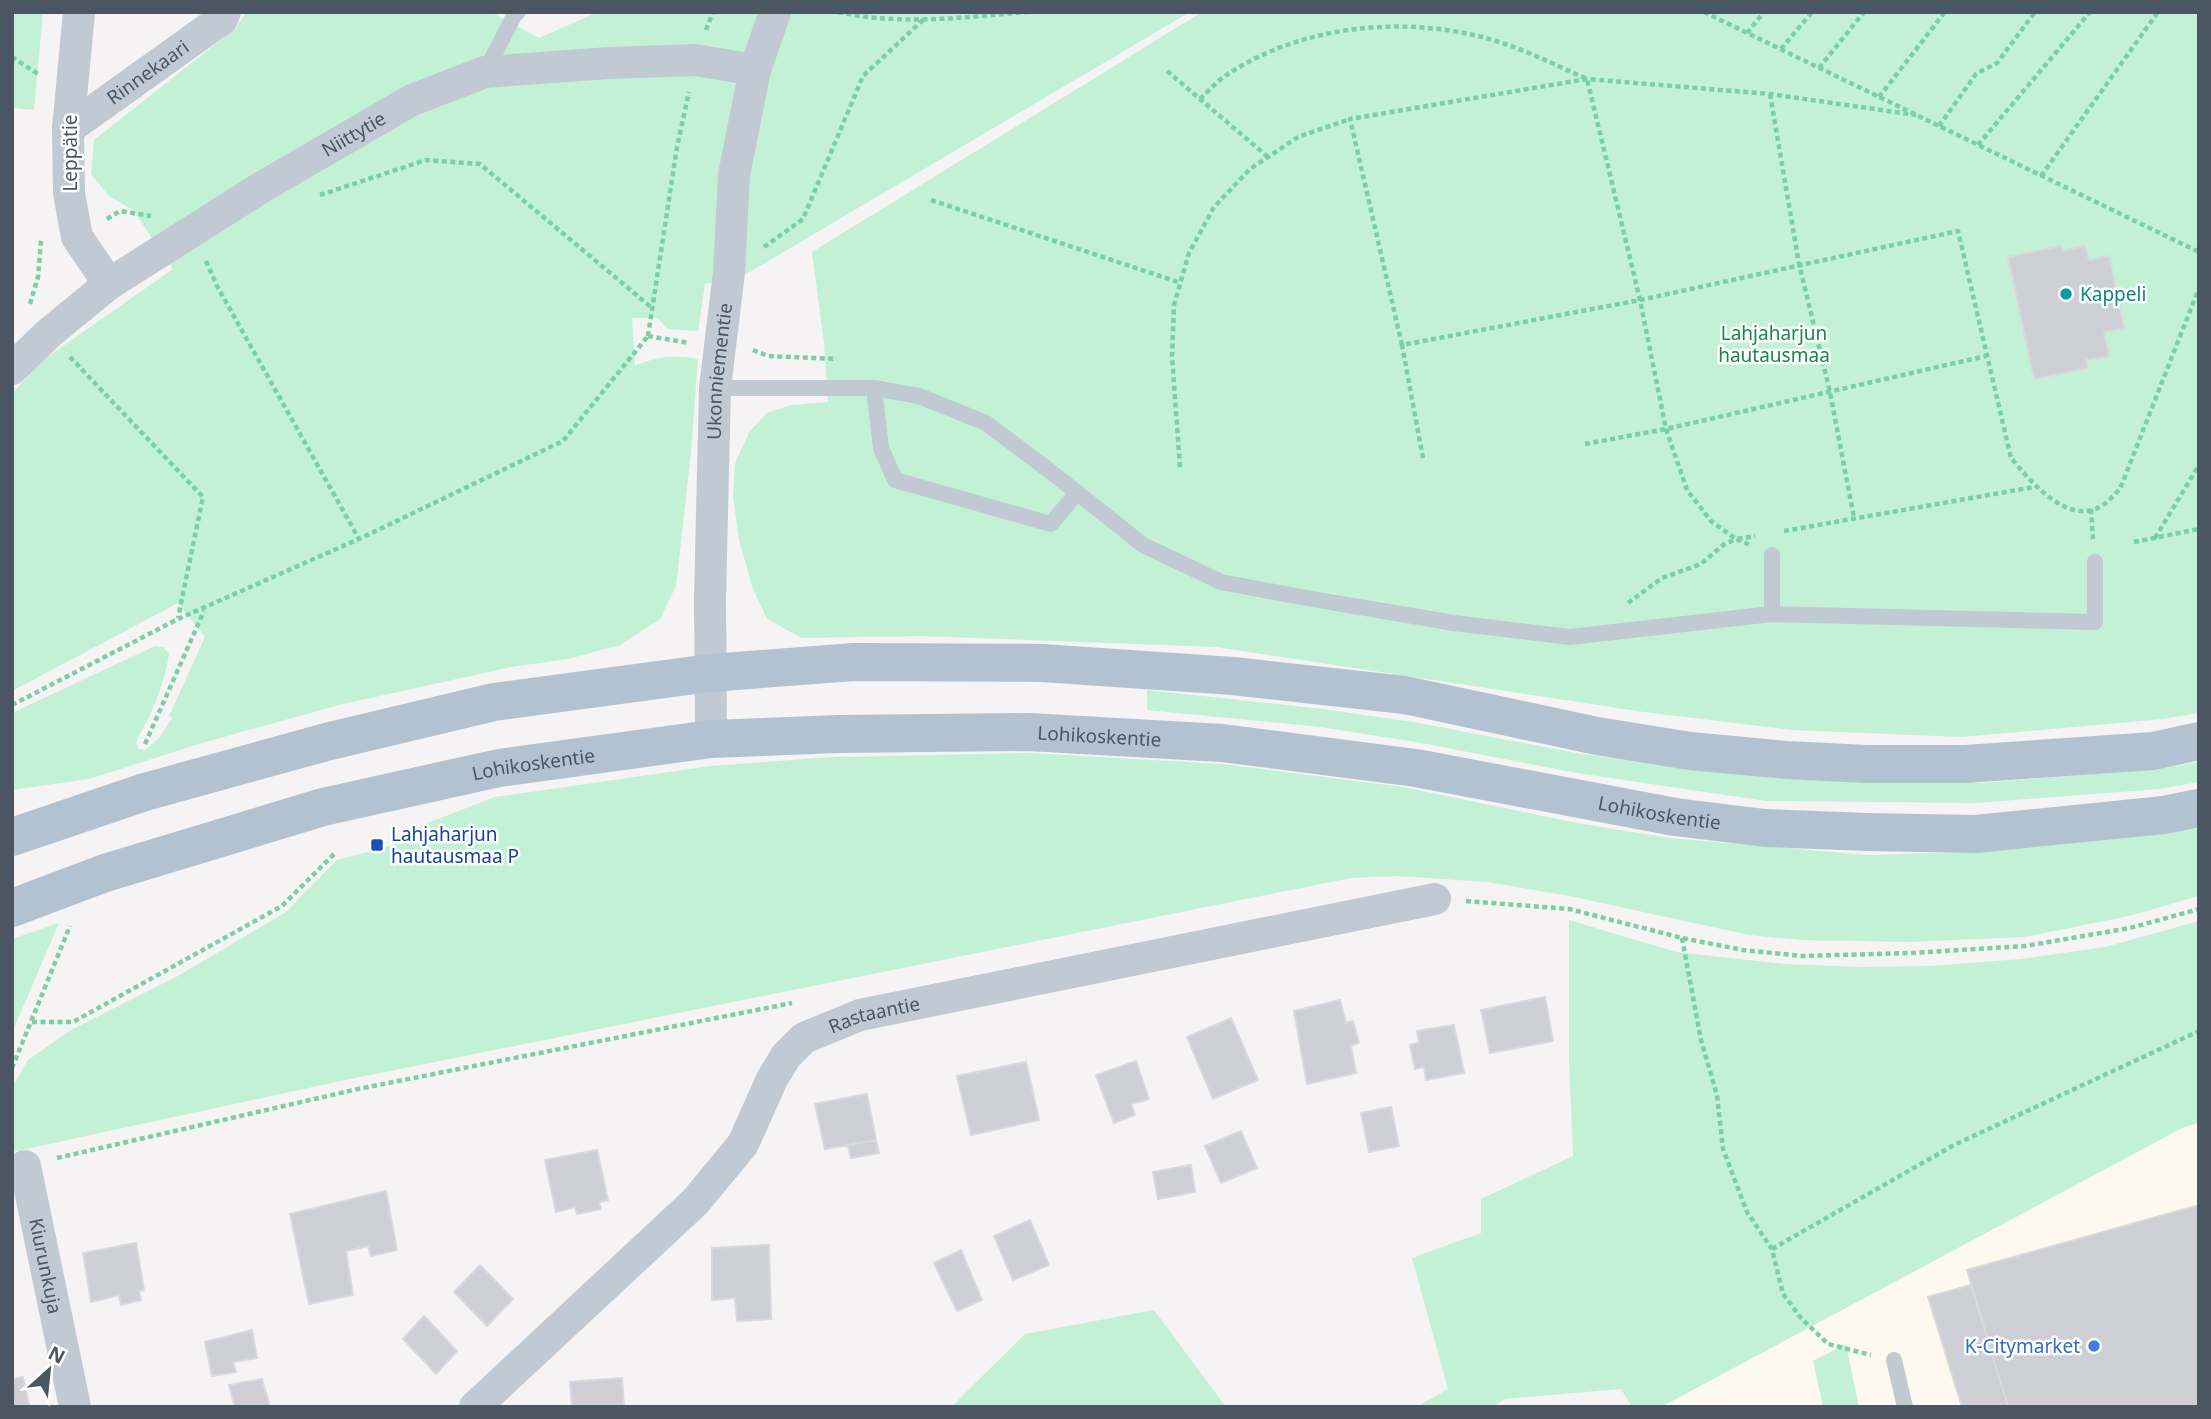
<svg xmlns="http://www.w3.org/2000/svg" width="2211" height="1419" viewBox="0 0 2211 1419" font-family="'Noto Sans',sans-serif">
<style>
.commercial{fill:#fdf9ef}
.green{fill:#c3f1d5}
.building{fill:#cdcfd5;stroke:#d7d9de;stroke-width:2}
.lines{fill:none;stroke-linecap:round;stroke-linejoin:round}
.path{stroke:#7ad0a6;stroke-width:4.5;stroke-dasharray:5 3.5;stroke-linecap:butt}
.service{stroke:#c1cad2;stroke-width:16}
.minor{stroke:#c1cad2;stroke-width:32}
.primary{stroke:#b3c2d1;stroke-width:38}
.culture-dot{fill:#0f9aa8;stroke:#fff;stroke-width:2.5}
.transit-dot{fill:#1a4fb4;stroke:#fff;stroke-width:2.5}
.shop-dot{fill:#3f7fe0;stroke:#fff;stroke-width:2.5}
.labels{text-anchor:middle;dominant-baseline:central;stroke-width:5;stroke-linejoin:round;paint-order:stroke}
.street-label{font-size:19px;fill:#4a5661;stroke:#fff}
.culture-label{font-size:19px;fill:#0d838f;stroke:#fff;text-anchor:start}
.park-label{font-size:19px;fill:#17864f;stroke:#fff}
.transit-label{font-size:19px;fill:#164399;stroke:#fff;text-anchor:start}
.shop-label{font-size:19px;fill:#366cbe;stroke:#fff;text-anchor:end}
</style>
<rect width="100%" height="100%" fill="#f5f3f3"/>
<path class="commercial" d="M2199 1123V1407H1661L2183 1128Z"/>
<path class="green" d="M12 12H43L34 110 12 108Z
M246 12H491L539 38 598 12H1190L748 273 705 284 698 331 667 329 658 318H632L635 366C657 356 675 355 698 359L691 453 676 586 660 619 620 645 568 659 511 667 339 705 202 743 89 779 12 790V713L155 646 163 647 169 654C166 674 159 695 151 713 146 725 139 732 136 744L139 749 145 750 159 738 172 718 169 716 205 637 178 603 12 691V393L46 358 173 269 133 210 109 196 91 174 94 140 236 28Z
M1202 12H2199V713L2163 719 1961 737 1792 730 1644 712 1216 647 921 636 802 638 767 619 753 589 739 540 733 496 735 463 750 431 767 413 792 405 828 402 824 343 812 252Z
M1147 690 1323 709 1419 723 1581 754 1772 778 1874 783H1980L2158 769 2199 762V782L2159 789 1976 803 1766 801 1577 773 1416 742 1320 727 1147 710Z
M1030 753 1223 764 1403 787 1577 823 1669 838 1868 855 1977 852 2162 834 2199 828V896L2129 916 2025 937 1908 942 1802 940 1749 935 1570 896 1487 882 1398 876 1351 878 350 1079 12 1152V1087L28 1060 71 1030 178 976 286 912 337 860 416 839 420 826 495 797 711 766 831 757Z
M1569 920 1676 952 1785 964 1858 967 1932 966 2021 959 2105 947 2199 921V1123L2182 1128 1661 1407H1632L1621 1389 1504 1399 1494 1407H1416L1448 1389 1412 1258 1481 1233V1199L1573 1156 1569 1062Z
M59 923 12 1033V939Z
M1154 1310 1226 1407H951L1025 1334Z
M1846 1344 1859 1407H1823L1813 1361Z"/>
<path class="building" d="M2061 246 2063 251 2085 246 2089 260 2109 256 2124 328 2104 332 2109 356 2086 360 2088 368 2034 379 2008 257Z
M1545 997 1553 1041 1490 1053 1481 1010Z
M1340 1000 1346 1023 1353 1021 1359 1043 1351 1046 1356 1073 1307 1084 1294 1011Z
M1231 1018 1258 1080 1213 1099 1187 1037Z
M1454 1025 1464 1073 1426 1080 1424 1067 1415 1069 1410 1045 1419 1043 1417 1031Z
M1136 1061 1149 1099 1131 1104 1135 1115 1114 1123 1096 1075Z
M1026 1062 1039 1120 971 1135 957 1076Z
M867 1094 876 1140 825 1149 815 1104Z
M1391 1107 1399 1146 1369 1152 1361 1113Z
M1241 1131 1257 1168 1221 1183 1205 1146Z
M876 1140 879 1153 851 1158 848 1145Z
M597 1150 608 1200 599 1202 601 1209 577 1214 575 1207 556 1212 545 1160Z
M1191 1165 1195 1192 1158 1199 1153 1172Z
M386 1191 397 1250 371 1256 368 1246 346 1251 353 1295 309 1304 290 1214Z
M2199 1205V1407H2008L1967 1270Z
M1030 1220 1049 1265 1013 1280 994 1236Z
M136 1243 144 1290 139 1291 141 1300 121 1305 119 1295 91 1302 83 1253Z
M769 1245 771 1319 737 1321 735 1298 712 1300V1248Z
M961 1250 982 1300 957 1311 934 1263Z
M480 1265 513 1299 487 1326 454 1292Z
M1971 1285 2008 1407H1962L1928 1297Z
M424 1316 457 1351 436 1374 403 1339Z
M252 1330 257 1358 233 1362 236 1372 212 1376 205 1342Z
M23 1377 29 1404 12 1407V1379Z
M622 1378 624 1407H572L570 1382Z
M262 1379 270 1407H235L229 1385Z"/>
<g class="lines">
<path class="path" d="M838 12C900 26 966 17 1028 12
M1704 12 2199 252
M706 30 713 12
M1747 33 1764 12
M1781 49 1812 12
M12 57 38 74
M1819 68 1864 12
M1167 71 1268 157
M1770 94 1799 264 1830 392 1854 518
M1879 97 1945 12
M1200 99C1209 91 1218 80 1228 74 1301 26 1399 16 1482 37 1518 46 1553 64 1587 79L1640 300 1666 429 1687 490 1711 521 1736 539 1755 536
M1939 126 1976 74 1997 63 2035 12
M1978 145 2090 12
M2041 176 2158 12
M320 195 426 160 480 164 652 308
M931 200 1181 283
M107 219 120 211 151 216
M764 247 803 219 863 76 924 19
M206 261 217 286 359 539
M30 304 38 277 41 240
M648 336 689 343
M648 336 677 147 689 92
M1402 345 1350 119 1587 79 1770 94 1916 115
M753 350 768 356 837 359
M70 357 203 497 178 618
M1585 444 1666 429 1986 356
M1423 458 1402 345 1640 300 1958 231 2011 458C2030 481 2069 528 2103 505 2109 501 2115 494 2120 489L2199 288
M1180 467 1172 356 1174 305 1189 253 1214 207 1250 169 1298 137 1350 119
M2091 509 2093 539
M1784 531 2034 487
M2155 538 2199 465
M2134 542 2199 529
M1628 603 1662 578 1701 564 1723 545 1736 539 1750 545
M12 705 178 619 359 539 563 441 648 336
M145 744 204 611
M1466 901 1569 909 1682 938 1743 950 1803 956 1911 953 2025 946 2130 928 2199 909
M1682 938 1701 1040 1717 1095 1723 1149 1747 1212 1772 1249 1783 1294 1801 1318 1828 1344 1871 1355
M32 1022H73L282 906 334 854
M12 1068 70 926
M57 1158 358 1089 792 1003
M1772 1249 1954 1145 2199 1031"/>
<path class="service" d="M485 72 515 14 518 12
M715 388H874L919 396 986 423 1046 468 1143 545 1221 582 1312 599 1454 623 1570 637 1772 614 2095 622V562
M874 388 881 448 895 480 1051 524 1076 494
M1772 555V614
M1894 1360 1905 1407"/>
<g class="minor">
<path d="M79 12 68 129 69 193 77 237 109 284"/>
<path id="s1" d="M68 129 222 19 225 12"/>
<path id="s2" d="M12 369 48 334 109 284 262 187 412 100 485 72 609 63 695 60 755 70"/>
<path id="s3" d="M711 739 710 598 715 388 729 272 734 175 755 70 775 12"/>
<path id="s4" d="M25 1166 75 1407"/>
<path id="s5" d="M475 1407 695 1202 743 1144 772 1079 786 1056 804 1038 860 1015 1435 899"/>
</g>
<g class="primary">
<path d="M12 837 145 792 326 742 494 702 710 673 854 662 1042 663 1233 676 1405 695 1597 736 1690 751 1787 760 1866 764H1966L2153 751 2199 741"/>
<path id="s6" d="M12 908 105 873 323 807 499 768 711 739 839 734 1029 732 1222 743 1416 768 1675 817 1765 828 1867 832 1975 834 2164 815 2199 808"/>
</g>
</g>
<circle class="culture-dot" cx="2066" cy="294" r="7"/>
<rect class="transit-dot" x="370" y="838" width="14" height="14" rx="3.5"/>
<circle class="shop-dot" cx="2094" cy="1346" r="7"/>
<g class="labels">
<g class="street-label">
<text stroke="none"><textPath href="#s1" startOffset="98">Rinnekaari</textPath></text>
<text stroke="none"><textPath href="#s2" startOffset="416">Niittytie</textPath></text>
<text transform="translate(70 153) rotate(-90)">Leppätie</text>
<text stroke="none"><textPath href="#s3" startOffset="368">Ukonniementie</textPath></text>
<text stroke="none"><textPath href="#s6" startOffset="1110">Lohikoskentie</textPath></text>
<text stroke="none"><textPath href="#s6" startOffset="542">Lohikoskentie</textPath></text>
<text stroke="none"><textPath href="#s6" startOffset="1676">Lohikoskentie</textPath></text>
<text stroke="none"><textPath href="#s5" startOffset="574">Rastaantie</textPath></text>
<text stroke="none"><textPath href="#s4" startOffset="102">Kiurunkuja</textPath></text>
</g>
<g class="culture-label">
<text x="2080" y="294">Kappeli</text>
</g>
<g class="park-label">
<text x="1774" y="333">Lahjaharjun<tspan x="1774" dy="22">hautausmaa</tspan></text>
</g>
<g class="transit-label">
<text x="391" y="834">Lahjaharjun<tspan x="391" dy="22">hautausmaa P</tspan></text>
</g>
<g class="shop-label">
<text x="2080" y="1346">K-Citymarket</text>
</g>
</g>
<rect width="2211" height="1419" fill="none" stroke="#4a5661" stroke-width="28"/>
<g transform="translate(49 1370) rotate(27)" stroke="#ffffff" stroke-width="5" paint-order="stroke">
<path d="M0-5L12 26L0 18L-12 26Z" fill="#4a5661"/>
<text y="-10" font-size="19" font-weight="bold" text-anchor="middle" fill="#4a5661">N</text>
</g>
</svg>
